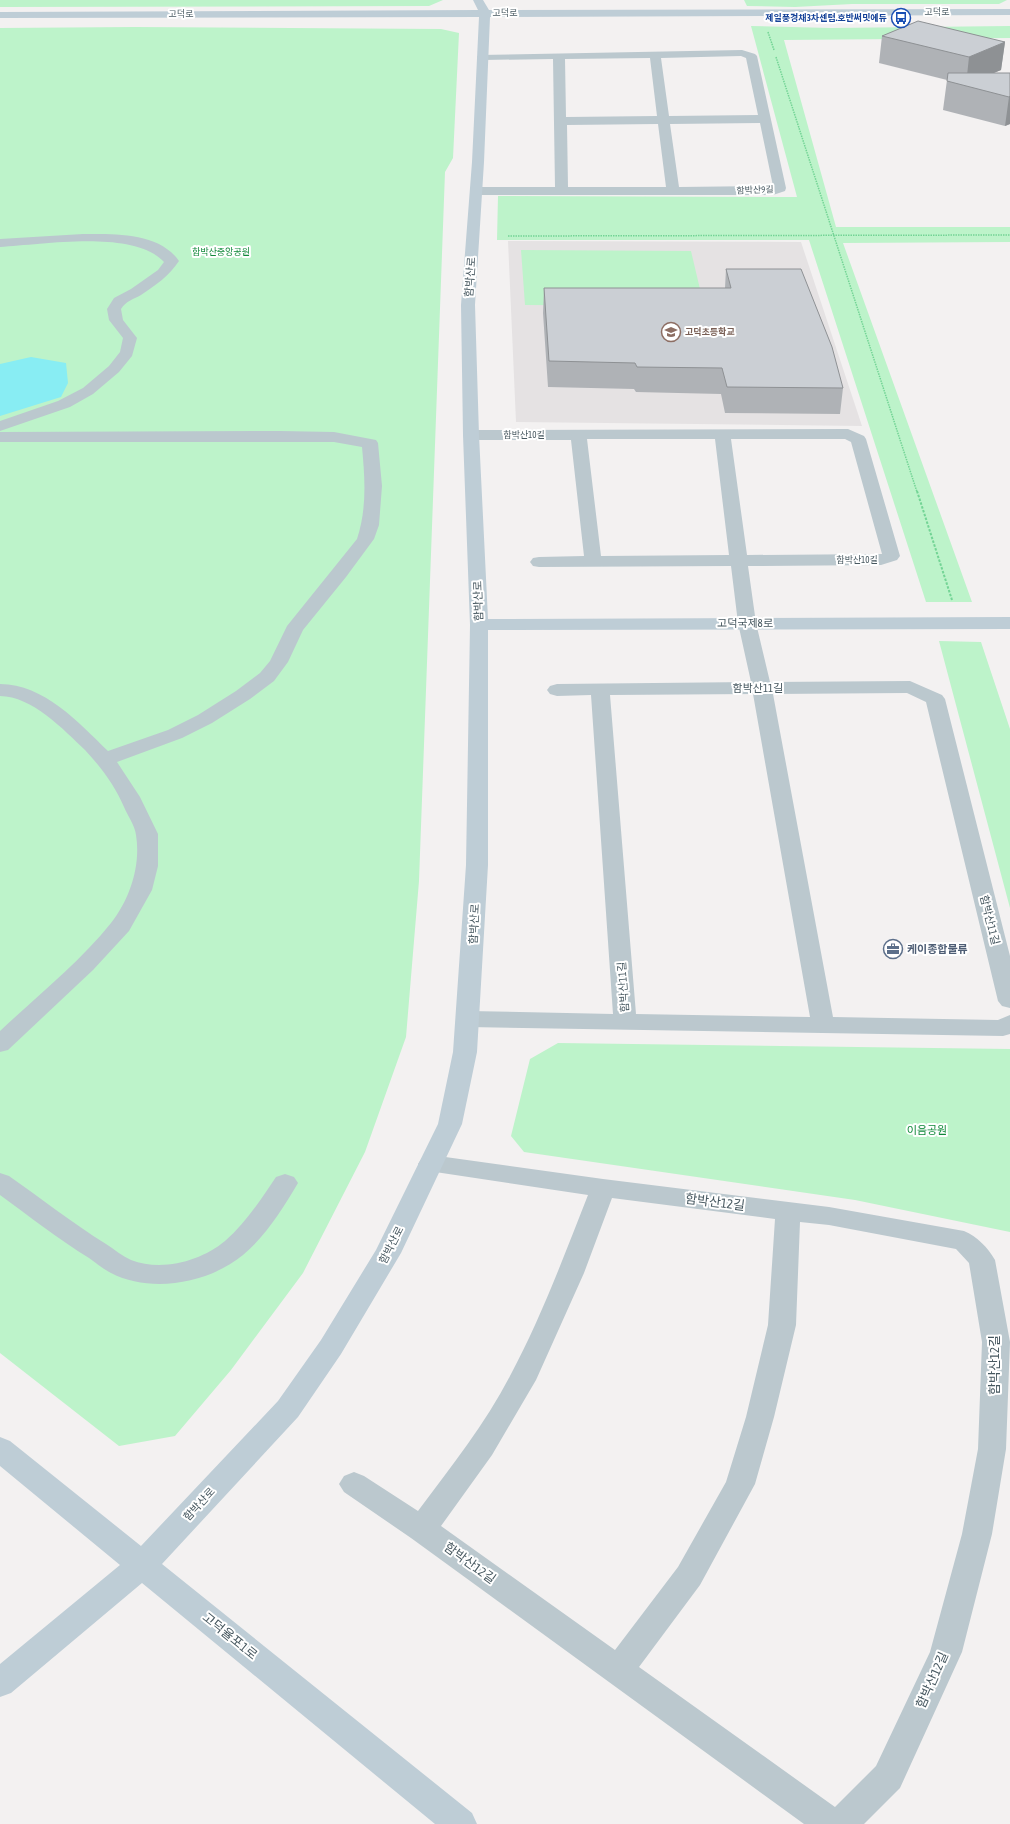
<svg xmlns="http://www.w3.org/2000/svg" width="1010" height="1824" viewBox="0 0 1010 1824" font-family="'Asap Condensed','Noto Sans KR',sans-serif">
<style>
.education{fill:#e5e2e3}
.green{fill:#bdf3ca}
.water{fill:#88edf3}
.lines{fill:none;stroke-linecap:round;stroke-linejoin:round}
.path-far1{stroke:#73d495;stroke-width:1.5;stroke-dasharray:1.5 1;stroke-linecap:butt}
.path{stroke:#73d495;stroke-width:2;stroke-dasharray:2.5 1.5;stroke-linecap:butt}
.street{fill:#bbc8ce;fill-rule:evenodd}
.secondary{fill:#becdd6;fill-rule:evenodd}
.wall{fill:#afb2b6}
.shaded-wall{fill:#8e9194}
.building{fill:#cbcfd4;stroke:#8e9194}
.labels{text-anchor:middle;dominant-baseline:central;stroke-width:4;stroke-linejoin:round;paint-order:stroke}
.far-street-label{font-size:9px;fill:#475860;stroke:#fff}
.far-transit-label{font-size:9px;font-weight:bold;fill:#164399;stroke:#fff;text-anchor:end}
.far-park-label{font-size:9px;fill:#11893a;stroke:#fff}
.far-education-label{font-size:9px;font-weight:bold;fill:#785e54;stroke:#fff;text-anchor:start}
.street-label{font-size:11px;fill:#475860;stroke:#fff}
.service-label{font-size:11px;font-weight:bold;fill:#4e5e75;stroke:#fff;text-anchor:start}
.park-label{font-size:11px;fill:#11893a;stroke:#fff}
.near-street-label{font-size:13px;fill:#475860;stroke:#fff}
</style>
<rect width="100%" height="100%" fill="#f3f1f1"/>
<path class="education" d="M508 241 801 242 862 426 516 422Z"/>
<path class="green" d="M0 0H443L429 6 0 7Z
M744 0H1007L999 4H852L795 7 747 6Z
M751 26 831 28 1010 26V38L784 40 836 227H1010V242L843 243 972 602H926L809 240H497L498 196 797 197Z
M135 27 441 29 459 33 453 158 445 172 419 881 406 1037 365 1152 303 1273 231 1370 175 1436 119 1446 0 1353V28Z
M521 250 691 251 704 306 525 305Z
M939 641 981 642 1010 729V908Z
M558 1043 1010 1049V1232L855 1200 524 1152 511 1136 530 1059Z"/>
<path class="water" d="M31 357 66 363 68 383 61 397 0 416V364Z"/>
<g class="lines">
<path class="path-far1" d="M768 32 774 50
M776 57 917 492
M508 236 1010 235"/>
<path class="path" d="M917 491 952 600"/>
<path class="street" d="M742 50 755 54 757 56 786 188 785 191 773 195H476L471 194 470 191 471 188 476 187H555L553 59 483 60 477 57 479 55ZM741 56 746 58 758 115 669 116 661 58ZM650 58 657 116 566 117 565 59ZM760 123 773 186 679 187 670 124ZM658 124 666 187H568L567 125Z
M83 234C114 234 159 232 179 261 169 276 156 285 141 295 134 299 126 301 121 309L123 320 137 338 132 356 119 372 93 394 70 407 0 431V421L58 401 83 388 109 366 120 352 123 338 109 320 107 309 114 298 131 289 158 270 164 262C133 229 43 245 0 247V239Z
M848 429 864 436 866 439 900 556 897 560 881 565 748 566 756 623 770 682 910 681 942 695 945 699 1010 956V1008L1002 1006 998 1001 926 702 907 693 773 694 833 1017 998 1020 1010 1015V1034L1003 1036 468 1027 460 1024 456 1019 460 1014 468 1011 613 1014 591 695 557 696 550 694 547 690 550 686 557 684 751 682 738 623 731 566 539 567 533 566 530 562 533 558 539 557 584 556 571 440H471L465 438 463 435 465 432 471 430ZM587 439H715L729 555 601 556ZM731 439H845L851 442 882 554 747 555ZM753 694 810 1017 636 1014 610 695Z
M280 431 334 432 376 440 378 443 382 486 379 525 374 539 346 577 303 630 288 662 274 681 250 699 212 723 182 738 117 762 140 797 158 834V866L152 890 129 931 93 970 8 1050 0 1052V1031C37 996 79 963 111 923 130 899 141 865 136 835 135 826 128 816 124 807 115 786 101 767 85 750 64 730 32 696 0 696V684C44 684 79 723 108 751L168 730 198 715 236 691 260 673 270 661 287 626 357 539C367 509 365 478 362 447L334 442H0V432Z
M431 1155 603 1179 829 1207 964 1231C977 1236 988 1248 995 1260L1010 1342 1006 1449 992 1534 962 1652 900 1788 864 1824H804L411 1538 344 1492 339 1484 344 1476 354 1472 364 1476 418 1511C451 1467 485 1424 510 1376 541 1318 564 1256 588 1195L422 1170 418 1164 422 1158ZM612 1198 775 1219 768 1325 746 1417 726 1482 678 1567 615 1650 441 1526 492 1455 536 1380 584 1273ZM800 1222 829 1225 956 1249 969 1263 982 1342 978 1449 962 1534 930 1652 876 1766 835 1807 639 1667 700 1585 755 1484 774 1417 796 1325Z
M0 1173 9 1176C41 1198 72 1223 106 1244 114 1249 122 1256 131 1260 162 1272 201 1261 225 1241 246 1223 261 1199 276 1177L285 1174 294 1177 298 1183C283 1208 266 1236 243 1255 209 1283 152 1294 111 1273 103 1269 96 1263 89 1258 58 1239 29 1216 0 1195Z"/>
<path class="secondary" d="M473 0H483L489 10 1010 9V15L490 17 484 162 475 305 479 435 488 619 1010 617V629L488 630V865L477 1052 462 1124 401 1253 341 1354 298 1417 162 1564 472 1813 477 1824H435L142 1583 11 1693 0 1697V1664L120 1565 0 1466V1437L10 1441 141 1546 278 1401 321 1340 376 1250 438 1124 453 1052 466 865 470 625 463 435 461 305 472 162 479 17 0 18V12L478 10Z"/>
</g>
<path class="wall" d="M882 36 1005 42 1001 70 993 73H1010V124L1005 126 943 110 947 80 879 63Z
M726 269 843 388 840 414 725 413 721 394 636 392 634 389 548 387 543 313 544 288H725Z"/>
<path class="shaded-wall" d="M1005 42 1001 70 966 85 969 57Z
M1010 96V124L1005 126 1009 97Z"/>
<path class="building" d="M918 21 1005 42 969 57 882 36Z
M948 73H1010V96L1009 97 947 81Z
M726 269H801L832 347 843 388 727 387 722 368 637 367 635 363 549 361 544 288H731Z"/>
<defs>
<g id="bus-ring" transform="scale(1)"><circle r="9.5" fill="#fff" stroke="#1a4fb4" stroke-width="1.5"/><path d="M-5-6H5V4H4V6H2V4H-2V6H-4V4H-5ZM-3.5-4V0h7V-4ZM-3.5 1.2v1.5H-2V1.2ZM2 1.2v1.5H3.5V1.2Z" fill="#1a4fb4"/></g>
<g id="school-ring" transform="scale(1)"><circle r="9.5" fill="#fff" stroke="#8d6e63" stroke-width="1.5"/><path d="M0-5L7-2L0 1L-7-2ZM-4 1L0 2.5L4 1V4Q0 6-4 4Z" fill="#8d6e63"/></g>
<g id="office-ring" transform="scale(1)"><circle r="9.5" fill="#fff" stroke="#5c6f8a" stroke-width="1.5"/><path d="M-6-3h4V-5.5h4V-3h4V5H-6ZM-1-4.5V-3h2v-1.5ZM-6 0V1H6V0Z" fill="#5c6f8a"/></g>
</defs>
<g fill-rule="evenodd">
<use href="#bus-ring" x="901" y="18"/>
<use href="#school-ring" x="671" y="332"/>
<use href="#office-ring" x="893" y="949"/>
</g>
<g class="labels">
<g class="far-street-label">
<text x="937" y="12">고덕로</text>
<text x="505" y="13">고덕로</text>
<text x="181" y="14">고덕로</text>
<text transform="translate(755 190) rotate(-2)">함박산9길</text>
<text x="524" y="435">함박산10길</text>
<text x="857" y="560">함박산10길</text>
</g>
<g class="far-transit-label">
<text x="887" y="18">제일풍경채3차센텀.호반써밋에듀</text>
</g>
<g class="far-park-label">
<text x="221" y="252">함박산중앙공원</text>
</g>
<g class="far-education-label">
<text x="685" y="332">고덕초등학교</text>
</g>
<g class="street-label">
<text transform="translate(470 277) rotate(-86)">함박산로</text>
<text transform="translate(478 601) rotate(-92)">함박산로</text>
<text x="745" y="623">고덕국제8로</text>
<text x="758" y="688">함박산11길</text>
<text transform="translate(990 920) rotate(76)">함박산11길</text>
<text transform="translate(474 924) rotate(-87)">함박산로</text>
<text transform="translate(623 987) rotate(-94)">함박산11길</text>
<text transform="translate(391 1245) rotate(-63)">함박산로</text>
<text transform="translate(199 1504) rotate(-47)">함박산로</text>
</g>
<g class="service-label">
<text x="907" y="949">케이종합물류</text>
</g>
<g class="park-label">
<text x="927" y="1130">이음공원</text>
</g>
<g class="near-street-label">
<text transform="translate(715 1202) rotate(7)">함박산12길</text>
<text transform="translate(994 1365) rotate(-90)">함박산12길</text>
<text transform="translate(470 1563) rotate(36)">함박산12길</text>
<text transform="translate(230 1636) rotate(39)">고덕율포1로</text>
<text transform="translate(932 1680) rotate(-66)">함박산12길</text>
</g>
</g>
</svg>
